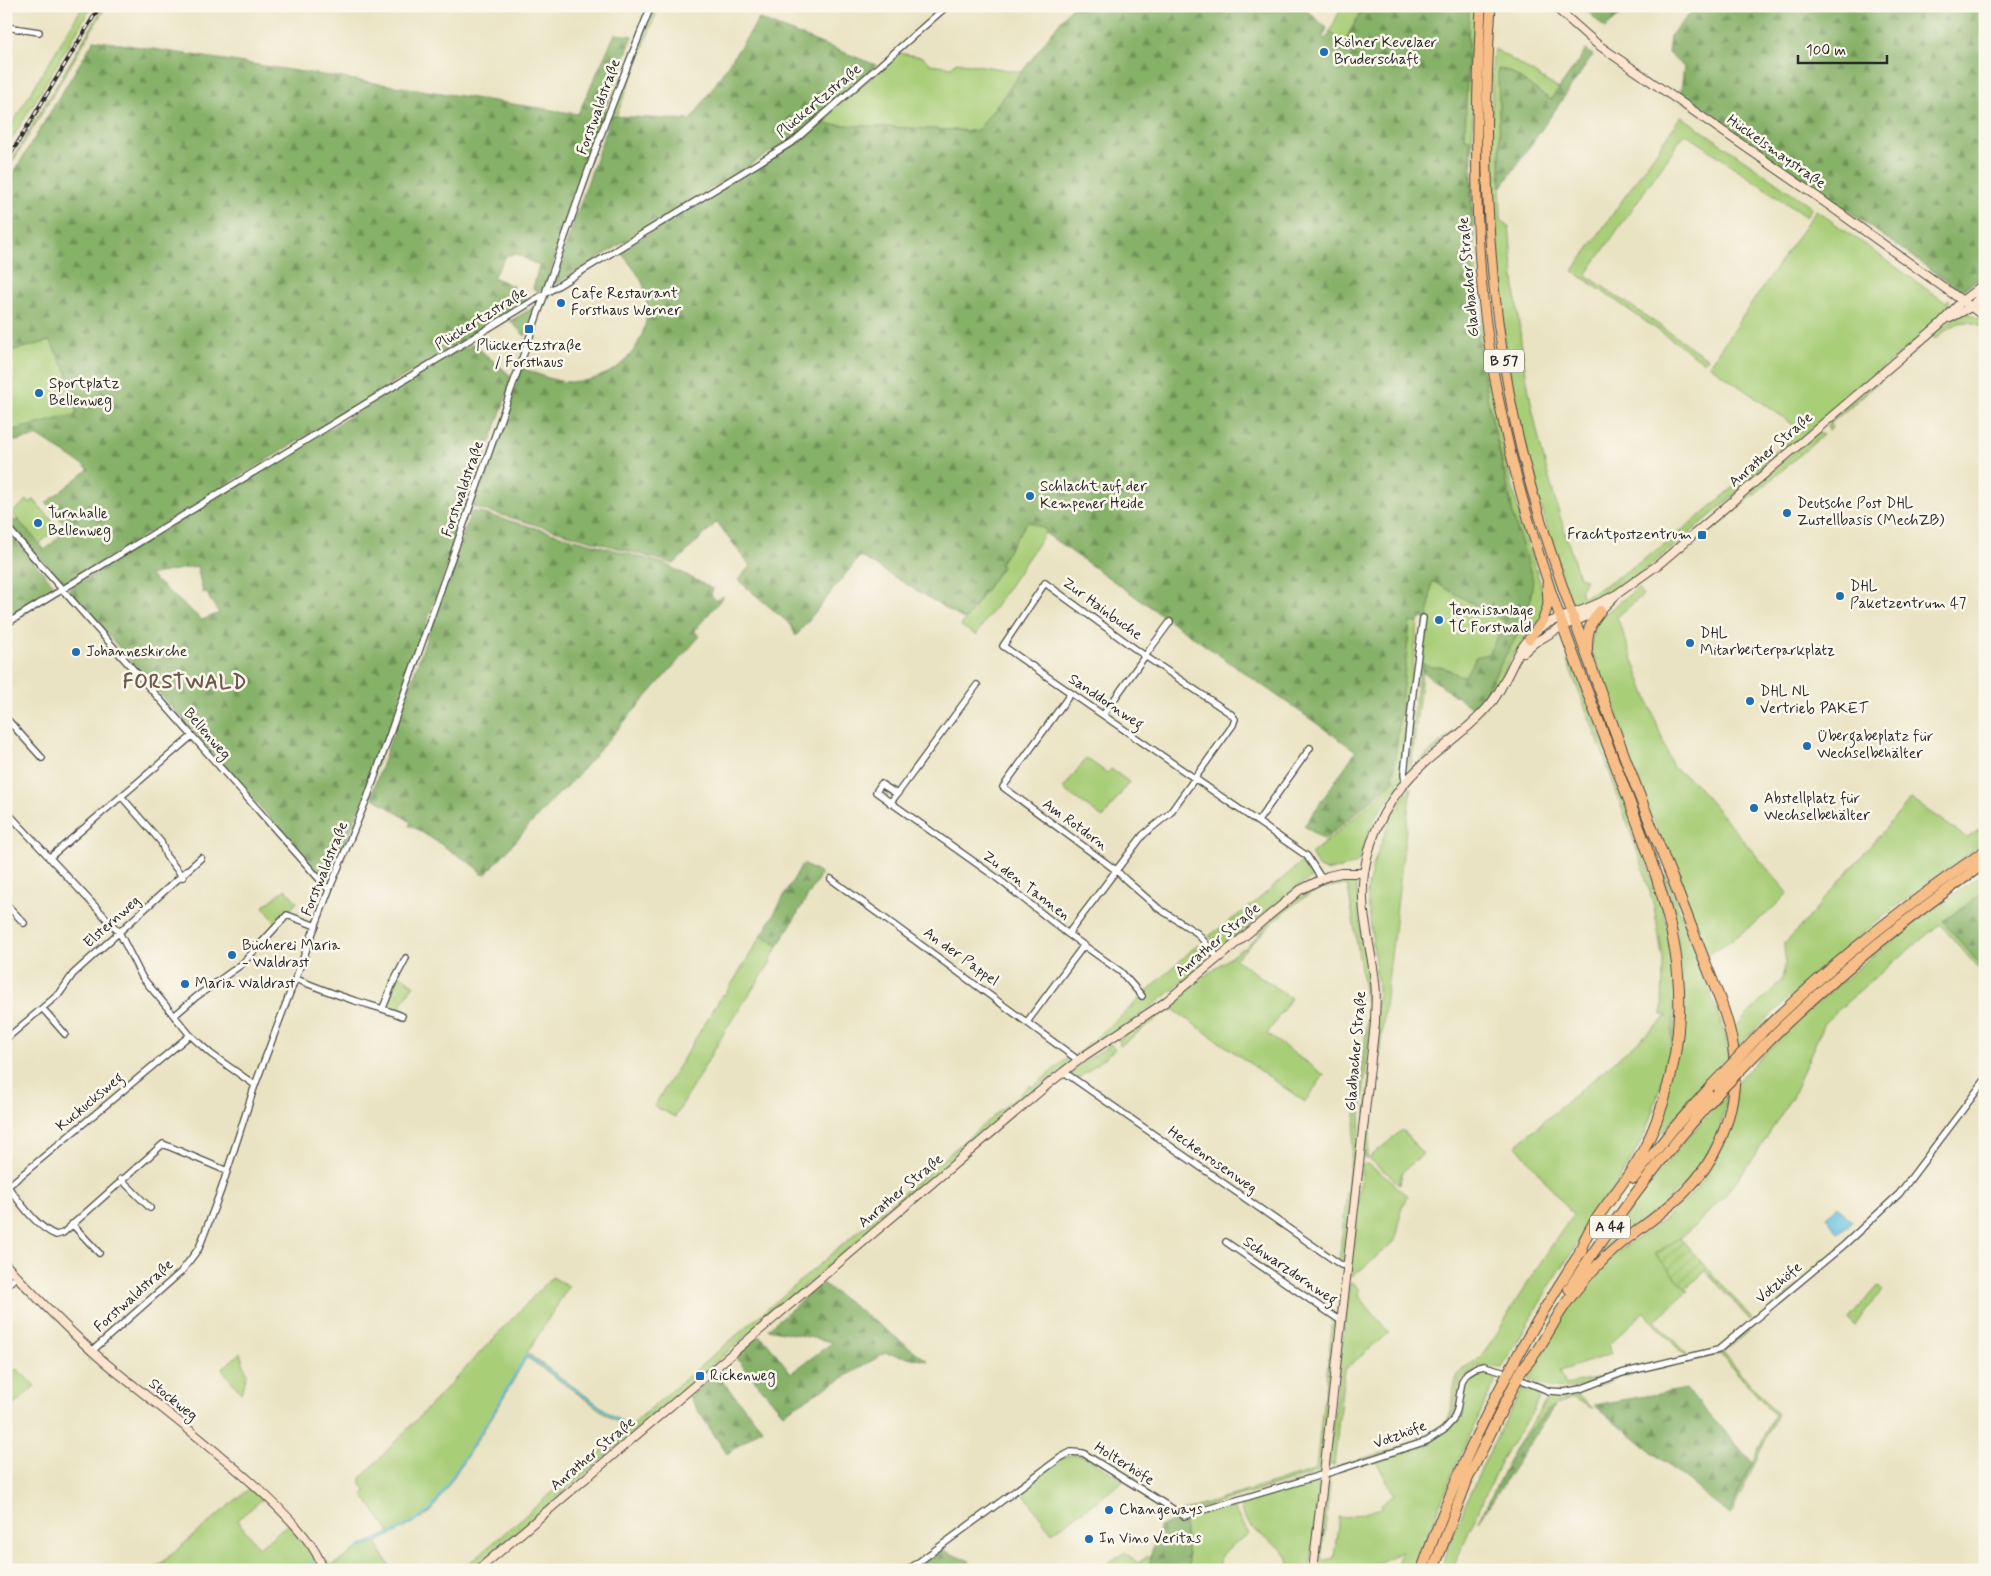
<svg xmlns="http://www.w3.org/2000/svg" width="1991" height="1576" viewBox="0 0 1991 1576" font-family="Mynerve,sans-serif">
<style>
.grass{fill:#a9ce78;stroke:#6a7c52}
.forest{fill:url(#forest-firs);stroke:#586e4a;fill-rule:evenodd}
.garden{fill:url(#garden-furrows);stroke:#6a7c52}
.water{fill:#62bfe0;stroke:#467586}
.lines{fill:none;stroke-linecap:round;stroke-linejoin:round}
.stream{stroke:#62bfe0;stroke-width:2}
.street-casing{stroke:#484742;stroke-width:8}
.secondary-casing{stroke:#484742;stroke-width:10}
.primary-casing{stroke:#484742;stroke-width:11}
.highway-casing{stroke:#484742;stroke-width:12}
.street{stroke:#fff;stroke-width:5.5}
.secondary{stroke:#fce5cf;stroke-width:8}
.primary{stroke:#f7be87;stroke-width:9}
.highway{stroke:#f7be87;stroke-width:10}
.rail-casing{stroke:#2b2b2b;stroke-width:4}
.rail{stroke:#fbf7ec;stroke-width:2;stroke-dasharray:5.5;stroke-linecap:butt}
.highway-bridge-casing{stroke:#484742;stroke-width:12;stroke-linecap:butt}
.highway-bridge{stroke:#f7be87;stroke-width:10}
.poi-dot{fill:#1f6fb2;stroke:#fbf7ec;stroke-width:2}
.labels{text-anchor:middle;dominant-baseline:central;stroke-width:5;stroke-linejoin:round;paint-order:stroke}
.shield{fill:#fbf7ec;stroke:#696865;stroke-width:1}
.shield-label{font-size:14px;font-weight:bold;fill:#2b2b2b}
.poi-label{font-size:15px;fill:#2b2b2b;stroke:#fbf7ec;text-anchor:start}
.street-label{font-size:15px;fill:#2b2b2b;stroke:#fbf7ec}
.district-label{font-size:20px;font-weight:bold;letter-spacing:1px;fill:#6f594d;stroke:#fbf7ec}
</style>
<defs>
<pattern id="forest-firs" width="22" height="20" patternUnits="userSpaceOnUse" patternTransform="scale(1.25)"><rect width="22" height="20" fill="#86b168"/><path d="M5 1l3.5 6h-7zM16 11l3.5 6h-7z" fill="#6e9056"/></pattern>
<pattern id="garden-furrows" width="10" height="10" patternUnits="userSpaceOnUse" patternTransform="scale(1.25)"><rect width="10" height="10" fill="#a9ce78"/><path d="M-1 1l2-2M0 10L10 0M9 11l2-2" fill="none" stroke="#92b168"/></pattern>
</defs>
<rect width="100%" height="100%" fill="#fbf7ec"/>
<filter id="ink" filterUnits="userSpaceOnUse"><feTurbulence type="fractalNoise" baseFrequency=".02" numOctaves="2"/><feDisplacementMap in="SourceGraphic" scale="10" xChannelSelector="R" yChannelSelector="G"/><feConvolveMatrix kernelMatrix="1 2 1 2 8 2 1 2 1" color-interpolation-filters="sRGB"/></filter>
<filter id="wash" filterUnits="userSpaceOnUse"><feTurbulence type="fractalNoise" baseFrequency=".0096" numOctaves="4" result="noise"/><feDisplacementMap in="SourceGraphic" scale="20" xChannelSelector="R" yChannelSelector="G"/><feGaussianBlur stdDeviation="1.12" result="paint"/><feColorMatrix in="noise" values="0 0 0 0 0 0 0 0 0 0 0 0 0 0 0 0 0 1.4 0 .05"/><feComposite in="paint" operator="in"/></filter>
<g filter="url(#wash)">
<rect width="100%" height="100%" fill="#eae3c3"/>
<path class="grass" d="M83 6H92L6 149V134Z
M104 6H106L6 173V169Z
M654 6H659L616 117H612Z
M1342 6H1364L1344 43 1330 32Z
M1477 6C1471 129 1467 254 1489 375 1498 426 1510 477 1522 526 1528 552 1540 576 1545 602L1544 614 1511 657 1501 680 1490 700 1479 713 1411 771 1407 768 1412 741 1411 734 1423 633 1426 634 1432 580 1506 622 1488 654 1476 657 1465 676H1459L1443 667 1432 669 1423 664 1411 768 1478 712 1475 710 1528 616 1510 494 1488 401 1480 352 1473 290 1470 139H1465L1469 7Z
M1495 49 1559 89 1551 100 1509 71 1498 69 1501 220 1509 226C1515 288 1520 350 1533 412 1544 468 1562 523 1579 577L1586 579 1581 589V594L1584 597C1663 554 1732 487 1801 430L1709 365 1816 210 1945 302 1949 299C1951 311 1938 320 1930 328L1676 545 1633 579 1583 606 1573 603 1567 593C1549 533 1529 472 1516 410 1497 313 1489 211 1492 112 1492 100 1491 55 1495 49Z
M899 53 923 57 930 64 952 67 956 62 1022 72 977 131 819 124Z
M1681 116 1812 207 1806 217 1685 133 1586 275 1707 358 1704 362 1573 271Z
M1966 312 1985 322V328C1962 315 1954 325 1935 339L1932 336 1830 424 1832 428 1829 430 1827 425 1830 420 1934 333 1957 316Z
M50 341 67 372 77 415 6 432V352Z
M1817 432 1823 435 1712 531 1708 527 1718 516Z
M27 500 29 503 34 500 58 527 39 544 12 513Z
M1027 521 1047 530 976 635 961 626 1002 567 999 565Z
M1638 588 1643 595 1617 617 1673 768 1692 780 1788 893 1770 911 1735 938 1705 956 1627 750 1624 734 1591 649 1593 631 1598 619Z
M1410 622 1418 623 1401 765 1402 782 1376 816 1370 830 1359 860 1354 865 1326 871 1319 868 1311 854 1384 792V788L1395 780 1393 777Z
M1572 660 1627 803 1668 926 1675 990 1673 1023 1670 1058 1645 1133 1625 1171 1549 1287 1502 1368 1479 1365 1461 1379C1457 1392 1456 1407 1450 1419 1436 1444 1368 1458 1341 1465 1372 1455 1414 1447 1440 1428 1458 1415 1449 1391 1458 1375 1465 1364 1479 1360 1486 1350 1498 1334 1506 1317 1516 1301 1534 1272 1553 1243 1573 1215L1516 1145 1668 1016 1662 1015 1663 960 1654 907 1643 868 1602 751 1567 661Z
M1086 758 1107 773 1111 769 1129 782 1103 818 1063 789Z
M1411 787 1367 1159 1363 1154 1378 989 1367 892 1373 865 1393 812Z
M1911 799 1967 838 1985 826V843C1895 901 1815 972 1738 1046L1732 1030 1782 980 1785 963 1784 943 1800 927Z
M1305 859 1313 872 1312 878 1292 890 1225 945H1217L1209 936 1252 905Z
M1985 872V892L1943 921 1985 971V976L1940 924 1868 983 1824 1023 1792 1097 1755 1156 1729 1191 1698 1223 1680 1238 1655 1254 1688 1291 1655 1320 1686 1354 1684 1355 1644 1312 1608 1345 1611 1354 1560 1371 1566 1385 1585 1381 1616 1372C1580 1388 1566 1397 1527 1379 1544 1345 1561 1314 1584 1284 1589 1279 1593 1272 1599 1267 1615 1251 1639 1238 1658 1224 1705 1189 1735 1143 1736 1083 1810 1002 1896 935 1985 872Z
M1666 875 1716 1008 1726 1038 1728 1057 1648 1148 1663 1111 1682 972 1674 915 1663 876Z
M1346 881 1355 884 1357 890 1361 933 1371 985 1372 1013 1345 1261H1339L1368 1014 1348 887 1346 885C1301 883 1266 933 1235 959L1291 998 1267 1034 1324 1075 1305 1102 1171 1008 1120 1046 1119 1039C1162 1010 1201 977 1243 948L1244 949 1260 934V931C1281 906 1312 885 1346 881Z
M285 889 297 902 277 924 263 907Z
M762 935 778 946 770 960 771 962 728 1026 675 1117 654 1106 723 994 725 995Z
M1198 944 1206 958 1203 966 1141 1015 1033 1091 472 1570H461L627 1429 528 1358H526L497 1409 431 1512 397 1532 376 1543 392 1570H327L326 1560 332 1566 361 1546 390 1533 363 1495 366 1491 361 1485V1478L552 1277 569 1286 527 1353 629 1427 1030 1085 1033 1087 1066 1059 1068 1056 1073 1057 1117 1020Z
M398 974 414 985 400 1006 406 1010 400 1014 389 1010 386 1006Z
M1111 1044 1115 1049 1078 1079 1072 1075V1070Z
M1727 1095C1713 1180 1661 1205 1600 1253 1638 1198 1679 1143 1727 1095Z
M1402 1130 1423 1154 1402 1172 1400 1185 1388 1174 1368 1159Z
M1367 1164 1390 1179 1395 1186 1408 1196C1396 1211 1402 1228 1394 1242L1352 1277 1350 1275 1362 1165Z
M1809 1277 1723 1353 1777 1414 1731 1515 1729 1514 1774 1414 1720 1354 1618 1378 1595 1386 1621 1375 1718 1353H1723L1722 1350Z
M1351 1282 1354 1283 1360 1290 1359 1296 1389 1333 1344 1370 1334 1465H1328L1349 1285Z
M1877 1286 1883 1291 1867 1308 1855 1326 1849 1319Z
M1333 1318 1338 1323 1321 1471 1184 1514 1181 1512 1317 1469 1316 1467Z
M240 1353 247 1374 241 1393 222 1369Z
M6 1362 14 1371 17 1369 35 1386 6 1412Z
M1489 1369 1499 1373 1454 1469 1415 1570H1396L1401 1551 1366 1570H1317L1328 1478 1331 1476 1321 1561 1334 1558 1339 1517 1346 1518 1382 1508 1380 1505 1394 1495 1376 1461 1361 1465 1434 1439 1445 1433 1449 1428 1468 1377 1477 1371Z
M1525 1384C1533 1388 1542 1390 1539 1401L1501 1460 1452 1570H1440C1462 1505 1492 1444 1525 1384Z
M1569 1394 1578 1396 1594 1409 1573 1398 1555 1405 1547 1411 1514 1450 1548 1398 1551 1395Z
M1073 1454 1084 1456 1124 1481 1052 1533 1021 1490 1061 1459Z
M1316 1476 1320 1479 1310 1570H1288C1290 1562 1288 1557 1283 1550 1269 1540 1235 1522 1242 1501Z
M252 1486 264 1498 237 1520 259 1548 289 1523 318 1560 317 1567 308 1570H153Z
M1231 1504 1249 1534C1238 1541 1215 1554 1219 1570H1190L1183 1517Z
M1125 1552 1138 1563 1151 1554 1150 1570H1097Z"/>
<path class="forest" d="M1072 6H1104L1223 13 1228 6H1302L1327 28 1323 37 1326 39 1330 32 1344 43 1364 6H1469L1465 138 1470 139 1473 290 1480 352 1488 401 1513 515 1533 580 1528 616 1475 710 1422 672 1423 663C1434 669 1432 666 1442 667 1451 669 1455 676 1465 676L1476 657 1488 654 1506 622 1432 581 1428 619 1422 618 1418 623 1410 622 1393 777 1395 780 1324 840 1304 826 1356 751 1045 533 1046 530 1028 521 999 564 1002 566 965 620 860 556 796 636 791 625 738 580 750 566 717 522 674 564 473 507 522 368C536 373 554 382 570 382 612 382 646 352 647 309 647 300 646 290 642 282 637 271 627 261 620 251L789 147 819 124 977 131Z
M1582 6H1631L1605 28Z
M1697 6H1985V276L1963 289 1954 286 1807 182 1680 98 1684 67 1668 53 1670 36Z
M759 19 876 65 795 137 558 283H555L554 279 611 116 691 120Z
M615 34 633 36 605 109 607 111 544 289 536 291 533 288 539 266 517 254 507 255 493 277 513 286 512 290 523 298 526 297 527 301 69 581 63 584 6 520 8 514 15 521 17 519 45 550 68 528 46 503 89 469 38 436 6 443V432L77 414 67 372 50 341 6 352V185L94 40 578 114Z
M1586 50 1593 55 1501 188 1498 69 1509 71 1551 100Z
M536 306 525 336 510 321Z
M473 344 511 376 509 381 511 383 367 792 328 884 69 591 71 587 465 346 467 348ZM197 566 203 593 207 592 210 600 219 613 202 620 149 575Z
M471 512H478L665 564 713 589 711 595 716 600 724 596 694 631 700 636 565 789 555 797 486 874H482L475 866 412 826H409L411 822 371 796Z
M6 531 56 587 6 618Z
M804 864 821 874 778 946 762 935 801 866Z
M1985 892V971L1943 921Z
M822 1283 928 1361 885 1353 783 1413 735 1357 759 1336 767 1342 791 1373 833 1342 768 1329Z
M716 1374 762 1428 727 1454 689 1397Z
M1686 1389 1752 1462 1729 1514 1594 1405Z
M1555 1405 1479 1521 1514 1450 1547 1411Z
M1183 1517 1190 1570H1150L1151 1554 1159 1527Z
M939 1549 970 1561 964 1570H911Z"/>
<path class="garden" d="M1680 1238 1752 1318 1750 1320 1706 1271 1686 1288 1688 1291 1655 1254Z"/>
<path class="water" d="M1838 1206 1852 1222 1838 1233 1826 1216Z"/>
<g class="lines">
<path class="stream" d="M359 1549 398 1531 431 1510 496 1408 526 1355 628 1427
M280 1570 315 1563"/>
</g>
</g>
<g filter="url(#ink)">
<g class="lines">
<g class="street-casing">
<path id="street" d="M6 27 39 32
M6 526 329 890
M6 624 794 141 947 6
M1071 693 1003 787 1117 871 1126 880 1158 908 1197 933 1218 958
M1103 715 1145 656 1045 583 1003 646 1307 856 1321 878
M6 718 42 758
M1405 783 1404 774 1413 692 1423 618
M897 794 977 685
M121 796 161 842 166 856 183 877
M890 803 897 794 881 784 876 792 997 878 1068 934 1121 972 1142 996
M6 811 119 932 142 977 190 1035 211 1054 255 1085
M1258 821 1310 748
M49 858 192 736
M831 879 1074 1057
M6 904 24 923
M1068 934 1143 835 1170 813 1233 725 1235 719 1231 714 1145 656 1170 622
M296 979C316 987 336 995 356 1001 372 1006 386 1009 402 1016
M383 1008 393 983 406 958
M43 1009 65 1034
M174 1016 196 997 242 964 287 915 316 926
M1027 1022 1084 945
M6 1039 60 993 73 974 201 858
M1064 1072 1341 1265 1347 1266
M121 1179 150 1208
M8 1187C21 1203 36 1227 56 1235L63 1233 163 1144 227 1171
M6 1188 190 1035
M72 1224 99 1253
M1226 1242 1341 1321
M6 1286 17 1276
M92 1351 181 1272 199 1248 221 1190 255 1085 329 890 368 796 605 123 651 6
M1524 1381 1549 1391 1564 1392 1580 1389 1622 1373 1718 1350 1844 1245 1899 1194 1985 1080
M908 1570 1060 1458 1071 1452 1083 1453 1184 1516 1338 1470 1427 1441 1444 1430 1453 1420 1457 1410 1462 1381 1467 1373 1475 1368 1484 1366 1502 1371"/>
</g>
<g class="secondary-casing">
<path id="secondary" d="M1554 6 1597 44 1816 196 1985 317
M1950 318 1971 307 1985 290
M1524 652 1534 643 1563 626 1600 611 1617 594 1659 564 1940 324 1962 301 1985 283
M6 1265C36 1297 68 1330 101 1359 142 1395 319 1522 322 1570
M478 1570 1052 1081 1084 1056 1164 1003 1300 890 1328 876 1341 873H1364
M1313 1570 1375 1023C1375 1010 1377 995 1375 982 1371 945 1359 911 1364 873 1370 832 1391 793 1422 765 1445 744 1472 727 1492 702 1511 677 1516 643 1544 625 1553 620 1563 617 1572 614 1588 608 1603 602 1617 594"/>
</g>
<g class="primary-casing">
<path id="primary" d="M1481 6C1476 117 1472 228 1488 338 1502 436 1530 533 1563 626
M1491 6C1482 135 1486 271 1510 397 1524 474 1549 549 1575 622
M1529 639 1543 620 1548 605 1547 584"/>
</g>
<g class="highway-casing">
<path id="highway" d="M1563 626C1584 686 1608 744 1630 803 1669 907 1699 989 1664 1100 1656 1124 1647 1147 1633 1168 1615 1196 1589 1222 1579 1254
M1587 650C1587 631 1589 625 1600 611
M1765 1029C1833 963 1907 904 1985 851
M1768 1041C1835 975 1908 917 1985 863
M1634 1178 1673 1129 1712 1085
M1569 1289C1613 1221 1662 1156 1716 1095
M1521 1371C1537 1354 1547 1334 1559 1314 1569 1298 1580 1284 1593 1270 1636 1222 1690 1207 1719 1143 1731 1116 1737 1084 1734 1055 1731 1026 1720 999 1709 972 1697 941 1685 911 1673 880 1638 795 1606 708 1575 622
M1422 1570C1461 1457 1515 1350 1582 1250
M1433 1570 1468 1478 1523 1367"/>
</g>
<use href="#street" class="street"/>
<use href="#secondary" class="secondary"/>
<use href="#primary" class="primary"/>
<use href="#highway" class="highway"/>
<g class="rail-casing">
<path id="rail" d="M6 162 100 6"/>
</g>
<use href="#rail" class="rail"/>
<g class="highway-bridge-casing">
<path id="highway-bridge" d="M1712 1085 1765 1029
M1716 1095 1768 1041"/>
</g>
<use href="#highway-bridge" class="highway-bridge"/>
</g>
</g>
<g class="poi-dot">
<circle cx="1324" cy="52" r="5"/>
<circle cx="561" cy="303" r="5"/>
<rect x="524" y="324" width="10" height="10" rx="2.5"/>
<circle cx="39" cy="393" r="5"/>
<circle cx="1030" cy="496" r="5"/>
<circle cx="1787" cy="513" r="5"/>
<circle cx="38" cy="523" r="5"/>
<rect x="1697" y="530" width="10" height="10" rx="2.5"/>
<circle cx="1840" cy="596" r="5"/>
<circle cx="1439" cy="620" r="5"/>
<circle cx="1690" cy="643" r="5"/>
<circle cx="76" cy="652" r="5"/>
<circle cx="1750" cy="701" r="5"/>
<circle cx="1807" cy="746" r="5"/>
<circle cx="1754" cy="808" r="5"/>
<circle cx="232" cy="955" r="5"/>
<circle cx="185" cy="984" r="5"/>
<rect x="695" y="1371" width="10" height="10" rx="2.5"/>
<circle cx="1109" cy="1510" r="5"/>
<circle cx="1089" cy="1539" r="5"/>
</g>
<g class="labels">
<g class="shield">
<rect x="1484" y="349.5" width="40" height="23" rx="4"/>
<rect x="1590" y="1215.5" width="40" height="23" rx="4"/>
</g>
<g class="shield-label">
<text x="1504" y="361">B 57</text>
<text x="1610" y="1227">A 44</text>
</g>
<g class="poi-label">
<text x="1334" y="43">Kölner Kevelaer<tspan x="1334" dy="17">Bruderschaft</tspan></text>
<text x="571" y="294">Cafe Restaurant<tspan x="571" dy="17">Forsthaus Werner</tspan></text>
<text x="529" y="346" text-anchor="middle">Plückertzstraße<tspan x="529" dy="17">/ Forsthaus</tspan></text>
<text x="49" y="384">Sportplatz<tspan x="49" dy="17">Bellenweg</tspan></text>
<text x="1040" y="487">Schlacht auf der<tspan x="1040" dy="17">Kempener Heide</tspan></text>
<text x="1797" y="504">Deutsche Post DHL<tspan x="1797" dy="17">Zustellbasis (MechZB)</tspan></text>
<text x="48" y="514">Turnhalle<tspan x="48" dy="17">Bellenweg</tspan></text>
<text x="1692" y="535" text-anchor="end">Frachtpostzentrum</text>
<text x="1850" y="587">DHL<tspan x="1850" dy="17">Paketzentrum 47</tspan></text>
<text x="1449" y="611">Tennisanlage<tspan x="1449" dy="17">TC Forstwald</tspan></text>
<text x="1700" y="634">DHL<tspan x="1700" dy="17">Mitarbeiterparkplatz</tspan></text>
<text x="86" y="652">Johanneskirche</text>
<text x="1760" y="692">DHL NL<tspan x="1760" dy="17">Vertrieb PAKET</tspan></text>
<text x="1817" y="737">Übergabeplatz für<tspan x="1817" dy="17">Wechselbehälter</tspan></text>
<text x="1764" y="799">Abstellplatz für<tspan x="1764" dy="17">Wechselbehälter</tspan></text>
<text x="242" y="946">Bücherei Maria<tspan x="242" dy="17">- Waldrast</tspan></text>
<text x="195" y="984">Maria Waldrast</text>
<text x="710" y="1376">Rickenweg</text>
<text x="1119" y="1510">Changeways</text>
<text x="1099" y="1539">In Vino Veritas</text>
</g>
<g class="street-label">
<text transform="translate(819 101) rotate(-40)">Plückertzstraße</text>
<text transform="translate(599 107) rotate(-70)">Forstwaldstraße</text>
<text transform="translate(1776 152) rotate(35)">Hückelsmaystraße</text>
<text transform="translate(1469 277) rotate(-95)">Gladbacher Straße</text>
<text transform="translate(481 319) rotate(-32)">Plückertzstraße</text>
<text transform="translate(1771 450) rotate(-41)">Anrather Straße</text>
<text transform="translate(463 489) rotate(-71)">Forstwaldstraße</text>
<text transform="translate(1102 609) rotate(36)">Zur Hainbuche</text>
<text transform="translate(1106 702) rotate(34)">Sanddornweg</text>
<text transform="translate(207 734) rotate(49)">Bellenweg</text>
<text transform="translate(1075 825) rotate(36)">Am Rotdorn</text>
<text transform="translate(325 869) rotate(-68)">Forstwaldstraße</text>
<text transform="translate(1026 886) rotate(37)">Zu den Tannen</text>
<text transform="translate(112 922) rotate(-42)">Elsternweg</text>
<text transform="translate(1218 940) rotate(-40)">Anrather Straße</text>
<text transform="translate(961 957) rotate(36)">An der Pappel</text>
<text transform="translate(1356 1051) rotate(-85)">Gladbacher Straße</text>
<text transform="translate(90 1102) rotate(-40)">Kuckucksweg</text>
<text transform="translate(1212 1160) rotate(35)">Heckenrosenweg</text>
<text transform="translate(901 1191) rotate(-40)">Anrather Straße</text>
<text transform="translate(1290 1271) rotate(34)">Schwarzdornweg</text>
<text transform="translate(1779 1283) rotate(-40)">Votzhöfe</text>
<text transform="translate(134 1296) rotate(-42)">Forstwaldstraße</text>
<text transform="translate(173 1400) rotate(39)">Stockweg</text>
<text transform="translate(1400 1435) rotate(-20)">Votzhöfe</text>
<text transform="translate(593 1454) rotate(-40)">Anrather Straße</text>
<text transform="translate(1124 1464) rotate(32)">Holterhöfe</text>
</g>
<g class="district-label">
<text x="185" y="682">FORSTWALD</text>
</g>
</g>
<rect width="1991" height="1576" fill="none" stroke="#fbf7ec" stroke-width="25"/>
<path d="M1798 55v8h89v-8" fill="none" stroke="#2b2b2b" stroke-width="2.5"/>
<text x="1806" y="55" font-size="15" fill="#2b2b2b" stroke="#fbf7ec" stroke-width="4" paint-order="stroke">100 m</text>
</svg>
